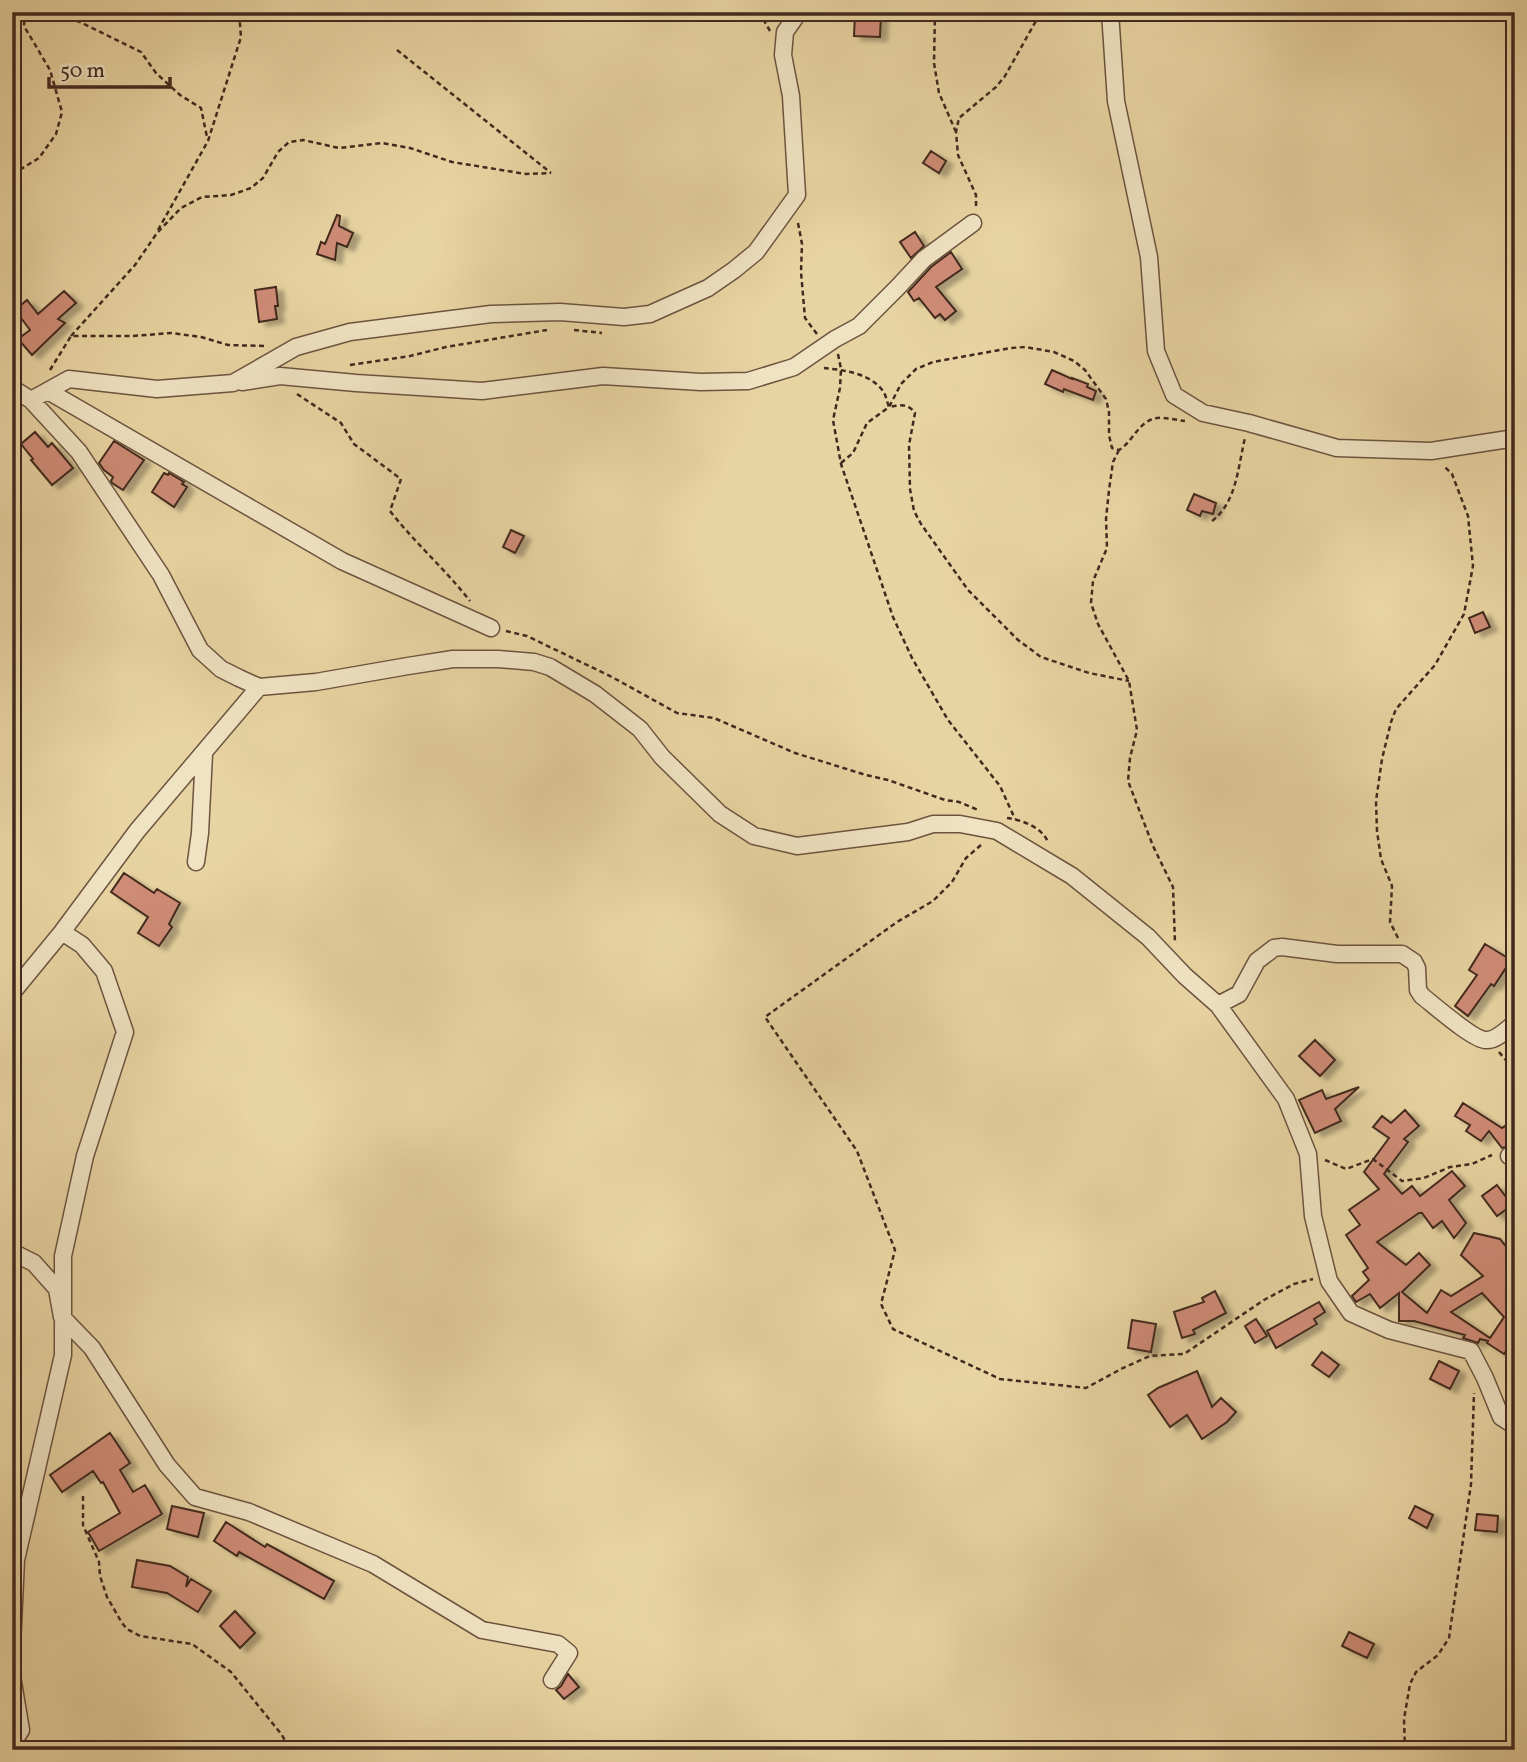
<svg xmlns="http://www.w3.org/2000/svg" width="1527" height="1762" viewBox="0 0 1527 1762" font-family="Vollkorn,serif">
<style>
.building{fill:#cf8c77;stroke:#42291f;stroke-width:2;fill-rule:evenodd;filter:url(#shadow)}
.lines{fill:none;stroke-linecap:round;stroke-linejoin:round}
.minor-casing{stroke:#6c5440;stroke-width:19}
.path{stroke:#42291f;stroke-width:2.5;stroke-dasharray:5 3.5;stroke-linecap:butt}
.minor{stroke:#f0e3c3;stroke-width:16}
</style>
<defs>
<filter id="shadow"><feDropShadow dx="7" dy="4" stdDeviation="2" flood-color="#0004"/></filter>
</defs>
<rect width="100%" height="100%" fill="#e8d4a2"/>
<filter id="stains"><feTurbulence type="fractalNoise" baseFrequency=".00286" numOctaves="4"/><feColorMatrix values="0 0 0 0 .2 0 0 0 0 .09 0 0 0 0 .02 0 0 0 .5 -.17"/></filter>
<radialGradient id="worn" r=".72"><stop offset=".6" stop-color="#630" stop-opacity="0"/><stop offset="1" stop-color="#630" stop-opacity=".3"/></radialGradient>
<path class="building" d="M855 14 881 15 880 37 854 36Z
M931 151 946 161 939 173 923 163Z
M337 215 340 216 339 226 353 233 347 247 337 243 335 260 317 254 321 242 325 244Z
M915 232 924 246 911 258 900 242Z
M951 252 962 269 936 287 956 311 945 320 940 314 935 318 919 298 914 301 908 292 931 267Z
M276 287 278 306H275L277 319 259 322 255 290Z
M64 291 76 303 58 319 65 323 32 355 18 339 30 330 15 310 27 300 38 314Z
M1052 370 1072 379V378L1088 384 1087 387 1096 391 1093 400 1064 389 1063 392 1045 384Z
M35 432 48 447 52 443 73 468 52 485 31 460 33 459 21 444Z
M114 441 144 460 123 490 112 483 111 481 113 477 104 470 99 463Z
M164 473 168 475 169 473 184 482 182 484 187 487 174 507 152 492Z
M1194 494 1216 503 1213 514 1202 511 1200 516 1187 510Z
M511 530 524 536 515 553 503 547Z
M1483 612 1490 627 1475 633 1469 618Z
M124 873 154 893 157 889 180 903 169 924 172 927 159 946 138 933 148 917 111 892Z
M1485 944 1511 960 1494 986 1491 984 1468 1016 1455 1006 1477 975 1469 970Z
M1315 1040 1335 1060 1320 1076 1299 1056Z
M1359 1087 1335 1109 1341 1121 1315 1133 1299 1100 1322 1090 1326 1099Z
M1463 1103 1502 1128 1505 1126 1509 1132H1515V1145L1502 1148 1489 1131 1481 1141 1466 1131 1470 1125 1455 1116Z
M1405 1110 1419 1126 1404 1139 1408 1142 1384 1174 1402 1194 1412 1186 1420 1196 1452 1171 1465 1186 1449 1200 1466 1223 1454 1238 1442 1221 1433 1228 1422 1213H1419L1377 1242 1406 1265 1419 1253 1430 1265 1402 1292 1427 1313 1441 1290 1451 1296 1483 1276 1461 1255 1474 1233 1500 1239 1515 1258V1338L1504 1354 1487 1343 1488 1341 1480 1339 1478 1343 1463 1338 1465 1335 1414 1321H1399V1293L1380 1308 1370 1294 1356 1302 1352 1296 1369 1280 1363 1272 1368 1268 1346 1235 1360 1225 1349 1210 1379 1189 1364 1172 1389 1138 1373 1127 1382 1116 1391 1123ZM1482 1293 1504 1317 1490 1338 1451 1312Z
M1497 1185 1512 1205 1497 1216 1482 1196Z
M1215 1291 1226 1313 1193 1330 1195 1334 1182 1338 1174 1312 1204 1302 1202 1298Z
M1319 1302 1325 1312 1314 1319 1317 1324 1276 1348 1267 1331Z
M1256 1319 1267 1336 1255 1343 1245 1326Z
M1132 1320 1156 1324 1151 1352 1128 1348Z
M1322 1352 1339 1365 1329 1377 1312 1365Z
M1439 1361 1459 1371 1450 1389 1430 1379Z
M1197 1371 1212 1407 1221 1398 1236 1412 1227 1422 1202 1439 1187 1415 1170 1427 1148 1395 1158 1388Z
M110 1433 130 1463 120 1470 133 1492 145 1485 162 1514 99 1551 88 1532 120 1513 103 1482 101 1483 93 1471 62 1492 50 1475Z
M172 1506 204 1513 198 1537 167 1529Z
M1415 1506 1433 1515 1427 1528 1409 1518Z
M1477 1514 1498 1516 1497 1532 1475 1530Z
M226 1522 265 1547 267 1544 334 1581 324 1599 239 1552 237 1556 214 1541Z
M137 1560 170 1566 188 1577 186 1587 191 1579 211 1591 198 1612 167 1593 132 1587Z
M235 1611 255 1633 240 1648 220 1626Z
M1349 1632 1374 1644 1367 1658 1342 1646Z
M568 1674 579 1687 564 1699 556 1690 561 1686Z"/>
<g class="lines">
<g class="minor-casing">
<path id="minor" d="M1110 12 1116 101 1149 257 1156 351 1174 395 1203 413 1249 423 1337 448 1431 451 1515 438
M242 382 280 376 356 383 482 391 603 376 701 382 748 381 794 367 835 339 859 326 897 288 924 259 973 223
M12 388 31 400 79 452 161 575 200 650 221 669 239 678 259 687 316 682 408 666 453 659H498L534 662 550 667 595 694 640 729 662 757 720 814 754 836 797 846 908 832 933 824H960L997 831 1072 876 1148 937 1185 976 1218 1005 1286 1099 1308 1154 1313 1216 1329 1281 1351 1313 1389 1330 1471 1351 1485 1378 1501 1417 1515 1426
M48 391 342 561 491 628
M31 400 69 379 157 389 233 383 296 347 350 332 491 314 560 312 624 317 650 314 708 288 734 270 756 252 797 195 791 96 783 55 785 32 799 12
M196 862 200 833 204 754
M12 993 62 932 137 831 259 687
M1218 1005 1239 994 1257 961 1274 948 1282 947 1337 954H1402L1414 962 1417 968 1418 990 1422 996C1434 1005 1473 1040 1486 1040 1496 1041 1507 1029 1515 1023
M1509 1156 1515 1155
M12 1252 34 1263 57 1289 62 1317 92 1348 167 1465 195 1497 249 1512 373 1564 482 1630 558 1644 569 1653 552 1680
M12 1646 16 1560 63 1355V1256L85 1156 125 1032 104 971 82 945 62 932
M12 1676 21 1730 12 1744"/>
</g>
<path class="path" d="M52 12 80 22 141 52 156 73 180 95 201 108 207 137
M759 12 770 31
M935 12 934 63 939 93 956 132
M397 50 551 173
M12 172H16L39 158 56 134 62 112 50 70 24 26 25 12
M976 206V195L958 155 956 132 959 118 996 87 1005 76 1041 12
M798 223 802 244 801 272 805 318 817 334
M158 230 208 141 241 37 239 12
M574 330 602 333
M71 336 135 265 157 233 181 208 202 197 231 195 251 188 263 178 278 152 289 142 303 140 339 148 382 143 410 148 452 162 526 174 551 173
M838 354 841 369 840 388 833 420 841 464 893 617 912 658 948 720 1000 786 1015 819
M350 365 410 356 446 347 547 330
M824 368C843 370 870 373 883 391 886 395 887 402 889 407 900 405 908 403 915 413L909 445 910 489 914 511 921 524 968 590 1018 640 1041 657 1089 673 1129 681
M50 370 71 336H133L171 333 201 337 228 345 265 346
M297 394 341 423 354 444 401 479 390 511C415 543 445 569 470 601
M1119 450 1113 462 1109 490 1106 519 1107 548 1093 581 1091 603 1098 624 1129 681 1137 730 1130 758 1128 781 1153 846 1173 887 1175 943
M841 463 853 453 867 423 889 407 901 384 916 369 933 362 1011 348 1025 347 1054 352 1074 361 1085 370 1106 399 1109 412V435L1112 448 1119 450C1133 442 1139 420 1157 418 1165 417 1176 420 1185 421
M1212 521C1237 502 1238 466 1245 438
M506 631 527 636 612 677 677 713 714 718 795 753 866 775 888 780 945 800 959 802 978 810
M1007 818C1022 820 1042 827 1048 842
M981 845 966 858 952 882 933 901 897 922 765 1017 857 1151 895 1250 881 1304 893 1329 1000 1379 1086 1388 1123 1368 1150 1356 1184 1354 1264 1300 1294 1284 1313 1279
M1398 938 1390 922 1392 886 1381 859 1377 831 1376 801 1382 759 1391 722 1396 709 1435 665 1464 614 1473 566 1468 516 1452 474 1444 466
M1499 1052 1515 1071
M1325 1160 1346 1169 1373 1159 1402 1181 1424 1178 1450 1167 1472 1164 1492 1155
M83 1496V1525L99 1562 100 1576 107 1597 122 1623 127 1629 140 1636 192 1644 231 1672 282 1735 290 1750
M1405 1750 1404 1719 1410 1684 1416 1672 1438 1655 1449 1638 1471 1484 1474 1393"/>
<use href="#minor" class="minor"/>
</g>
<rect width="1527" height="1762" fill="none" stroke="#e8d4a2" stroke-width="42"/>
<rect x="14" y="14" width="1499" height="1734" fill="none" stroke="#42291f" stroke-width="3.5"/>
<rect x="21" y="21" width="1485" height="1720" fill="none" stroke="#42291f" stroke-width="2"/>
<path d="M49 77v10h121v-10" fill="none" stroke="#42291f" stroke-width="3.5"/>
<text x="60" y="77" font-size="21" fill="#42291f" stroke="#f0e3c3" stroke-width="5" paint-order="stroke">50 m</text>
<rect width="100%" height="100%" filter="url(#stains)"/>
<rect width="100%" height="100%" fill="url(#worn)"/>
</svg>
